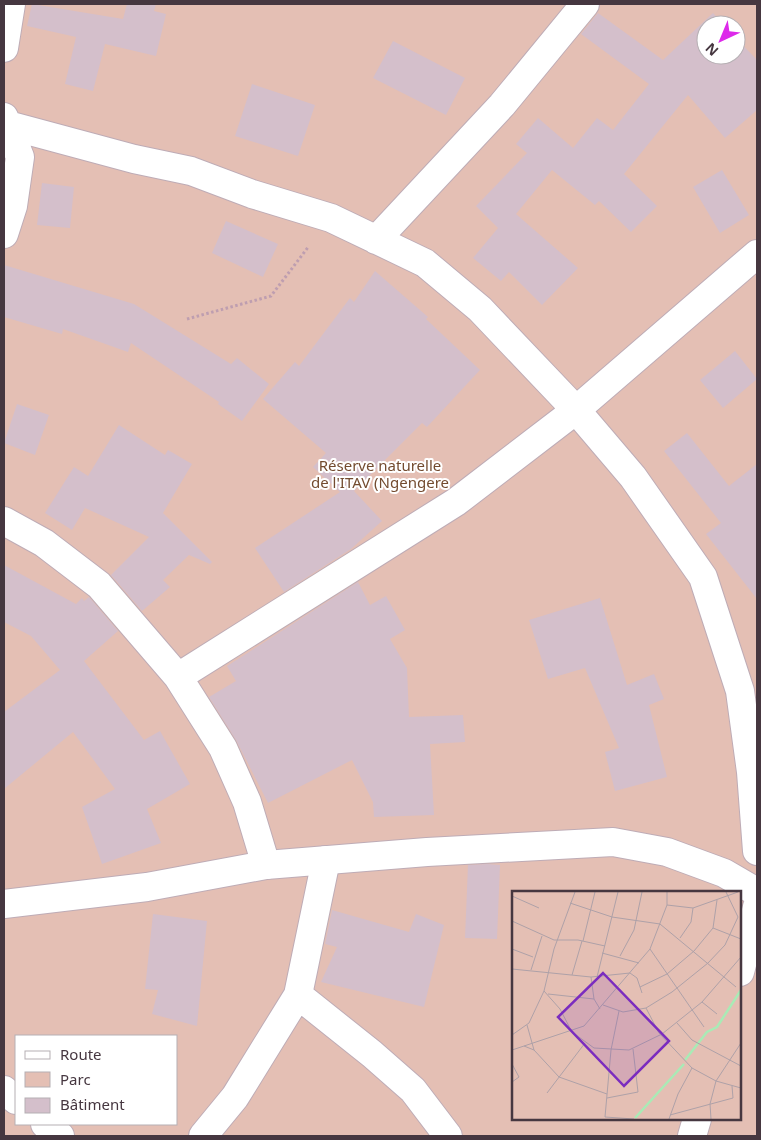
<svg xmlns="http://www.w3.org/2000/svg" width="761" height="1140" viewBox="0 0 761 1140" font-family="'Noto Sans',sans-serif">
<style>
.green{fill:#e4bfb4;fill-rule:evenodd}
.building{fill:#d4bfcb}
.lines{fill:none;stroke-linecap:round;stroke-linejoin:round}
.minor-casing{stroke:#beacb6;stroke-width:30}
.tertiary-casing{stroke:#beacb6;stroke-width:30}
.path{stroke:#be9eb0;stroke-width:3;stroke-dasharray:2.5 2.5;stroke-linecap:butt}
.minor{stroke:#fff;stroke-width:28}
.tertiary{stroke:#fff;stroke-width:28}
.labels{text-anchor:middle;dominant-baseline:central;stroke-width:4;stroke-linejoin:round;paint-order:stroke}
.park-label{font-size:15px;fill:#734b2f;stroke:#fff}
.inset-river{fill:none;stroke:#a9ebb6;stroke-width:2.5}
.inset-road{fill:none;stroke:#aea1a8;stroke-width:1}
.view{fill:#7b2cbf;fill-opacity:0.15;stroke:#7b2cbf;stroke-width:2.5}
.inset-edge{fill:none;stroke:#463740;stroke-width:2.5}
</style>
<rect width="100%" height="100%" fill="#f3e8ee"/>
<path class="green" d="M4 4H757V1136H4ZM706 25H736V55H706ZM514 892H740V1119H514ZM16 1036H176V1124H16Z"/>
<path class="building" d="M32 4 123 19 127 4H156L154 11 166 14 156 56 105 44 93 91 65 84 76 37 27 26Z
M598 13 663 60 713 13 724 25H706V55H736V38L757 60V110L725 138 688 95 624 174 657 206 631 232 599 201 595 205 552 170 516 214 578 268 542 305 509 272 501 281 473 258 498 228 476 206 527 153 516 144 538 118 573 148 597 118 613 130 649 84 581 34Z
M393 41 465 78 446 115 373 78Z
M252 84 315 105 298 156 235 136Z
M722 170 749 215 720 233 693 187Z
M42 183 74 187 70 228 37 225Z
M226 221 278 244 263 277 212 253Z
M4 265 134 304 231 364 237 358 269 384 242 421 218 404 219 402 131 343 128 352 63 329 62 334 4 317Z
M375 271 428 317 426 319 480 370 427 427 422 423 354 491 382 521 351 549 284 592 255 548 340 492 313 467 326 453 263 399 295 362 299 366 350 298 354 302Z
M735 351 757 379 723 408 700 380Z
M17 404 49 415 35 455 4 443Z
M119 425 165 455 168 450 192 464 163 513 212 562 210 564 189 555 163 580 170 587 142 611 111 575 149 537 85 508 72 530 45 513 74 467 88 476Z
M687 433 729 486 757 464V599L706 534 721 523 664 451Z
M4 565 76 604 82 598 84 601 89 597 118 631 84 661 144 740 160 731 190 784 147 809 161 843 102 864 82 807 115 789 73 732 4 789V712L60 670 31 636 4 622Z
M358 582 370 605 386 596 405 630 390 639 407 668 409 717 463 715 465 742 430 744 434 815 374 817 373 802 352 760 268 803 236 740 209 697 236 681 227 666Z
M600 598 627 685 654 674 664 699 649 705 667 777 615 791 605 752 619 748 585 668 548 679 529 620Z
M487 864 500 865 497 939 465 938 468 865Z
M332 910 409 932 416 914 444 925 424 1007 321 982 337 947 325 944Z
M153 914 207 921 197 1026 152 1014 158 990 145 989Z"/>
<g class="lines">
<g class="minor-casing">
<path id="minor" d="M4 48 11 4
M4 117 20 157 13 206 4 234
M4 124 134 159 191 171 252 194 331 218 425 263 480 309 576 410 633 477 703 577 740 691 751 772 757 851
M376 240 502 105 585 4
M4 521 44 543 99 585 178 677 223 748 247 802 266 865
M178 677 456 502 576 410 757 254
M740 972 757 907
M298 995 372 1054 413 1090 448 1136
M4 1090 16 1100
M45 1124 60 1136
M203 1136 235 1097 298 995 326 860
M692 1136 697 1119"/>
</g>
<g class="tertiary-casing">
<path id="tertiary" d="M4 904 147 887 266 865 427 852 613 842 667 852 724 873 757 892"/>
</g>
<path class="path" d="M187 319 271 296 309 246"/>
<use href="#minor" class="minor"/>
<use href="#tertiary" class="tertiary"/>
</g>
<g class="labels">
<g class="park-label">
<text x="380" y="465">Réserve naturelle<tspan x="380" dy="17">de l'ITAV (Ngengere</tspan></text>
</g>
</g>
<g transform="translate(512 891)">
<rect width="229" height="229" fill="#f3e8ee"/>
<path d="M0 1H229V228H0Z" fill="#e4bfb4"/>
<path class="inset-river" d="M173 169 195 141 205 136 229 99M123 227 172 173"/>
<path class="inset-road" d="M63 1 42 58 32 100 48 118 60 141 82 157 117 159 150 143 190 111 229 66M0 5 27 17M58 12 100 26 148 33 224 96M155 14 181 17 226 1M0 30 42 49H66L93 55M201 37 229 48M168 47 179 31 181 17M71 50 83 1M0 58 21 66M138 58 192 136M90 62 127 72M108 65 122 39 130 1M0 78 79 86 118 82 125 87 130 102M19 79 30 45M60 84 70 50M79 86 82 108 88 118M85 86 106 1M128 96 155 83 182 60 201 37 205 9M36 103 82 108M190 111 205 123M91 114 111 121 134 117 160 101 196 72 213 54 226 26 214 1M134 117 147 142 180 177 204 190 229 197M107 120 99 159 93 226 122 228M165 132 180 149 229 175M15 134 22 159M0 144 17 132 32 100M12 155 22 159 47 186 95 203M0 159 72 135 138 58 155 14V1M0 173 7 186 0 191M35 202 73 152M95 207 126 201 121 158M158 224 221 207 220 195M157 228 166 203 180 177M199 228 198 213 204 190 229 152"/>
<path class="view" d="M91 82 157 150 112 195 46 126Z"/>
<rect width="229" height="229" class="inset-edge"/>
</g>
<rect width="761" height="1140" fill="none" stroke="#463740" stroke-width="10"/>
<rect x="15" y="1035" width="162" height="90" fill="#ffffff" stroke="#b5afb3"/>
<rect x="25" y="1051" width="25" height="8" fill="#ffffff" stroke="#b5afb3"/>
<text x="60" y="1060" font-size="15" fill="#463740">Route</text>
<rect x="25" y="1072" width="25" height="15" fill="#e4bfb4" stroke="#b5afb3"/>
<text x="60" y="1085" font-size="15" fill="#463740">Parc</text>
<rect x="25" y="1098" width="25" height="15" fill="#d4bfcb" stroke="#b5afb3"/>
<text x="60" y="1110" font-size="15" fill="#463740">Bâtiment</text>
<g transform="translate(721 40) rotate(224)"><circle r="24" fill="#ffffff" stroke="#b5afb3"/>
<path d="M0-4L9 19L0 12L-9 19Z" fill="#dd29ea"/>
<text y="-8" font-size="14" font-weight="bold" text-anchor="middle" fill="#463740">N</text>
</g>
</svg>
